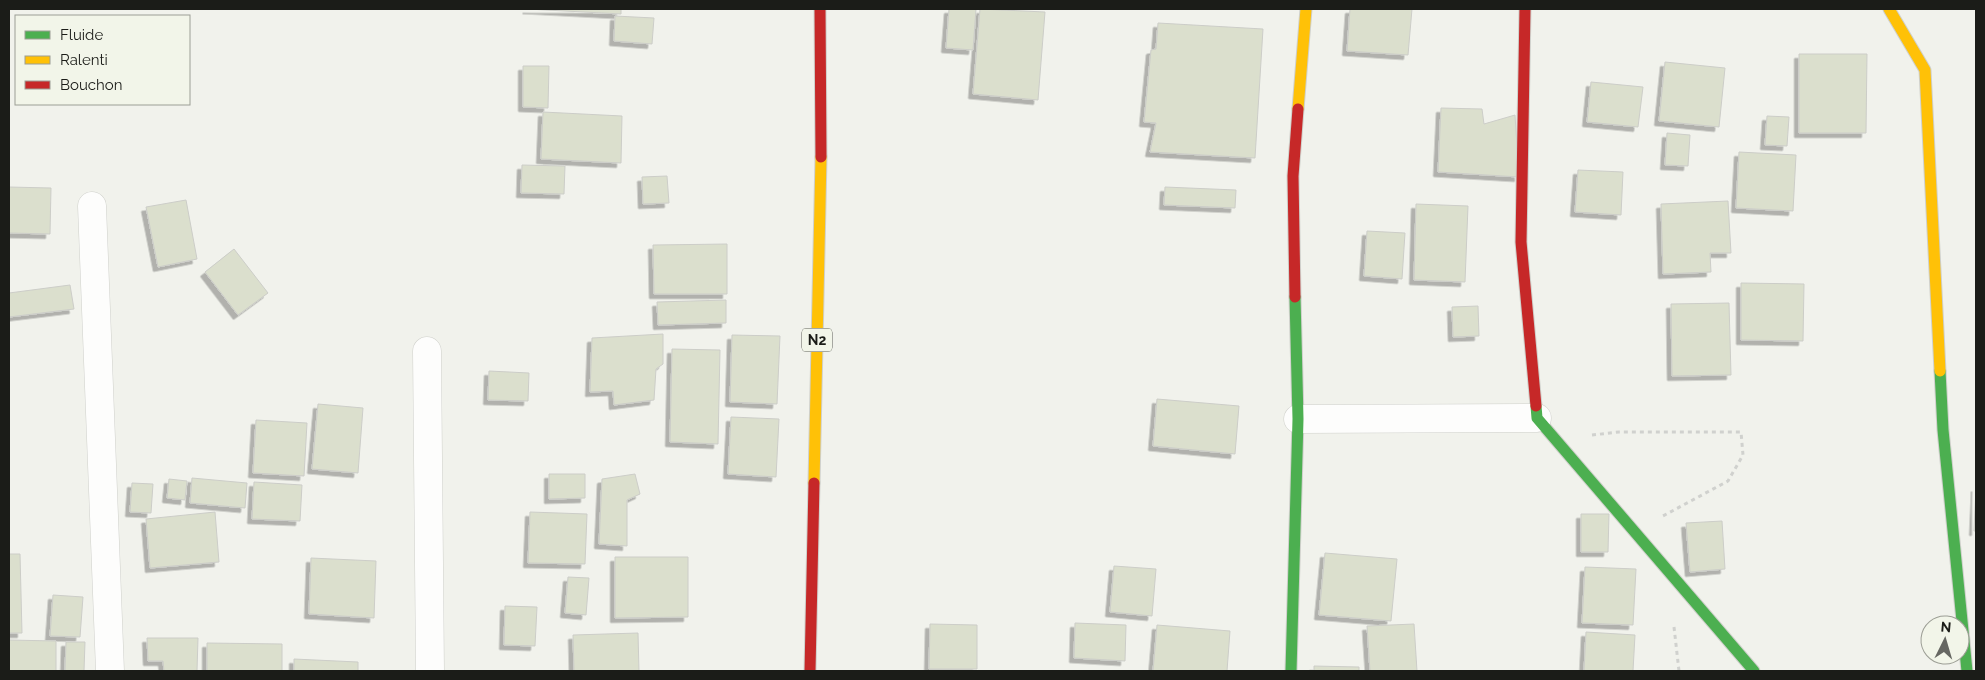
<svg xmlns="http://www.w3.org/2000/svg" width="1985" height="680" font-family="Raleway,sans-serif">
	<defs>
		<filter id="shadow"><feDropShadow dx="-4.5" dy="4.5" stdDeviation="0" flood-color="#0004"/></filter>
	</defs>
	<rect width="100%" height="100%" fill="#f1f2ec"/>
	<g fill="#dbdfcd" stroke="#cccdc8" filter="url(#shadow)">
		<polygon points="527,9 621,9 621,14"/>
		<polygon points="949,9 976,9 973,50 946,48"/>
		<polygon points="980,9 1045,12 1038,100 973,94"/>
		<polygon points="1350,9 1412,9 1408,55 1347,51"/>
		<polygon points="615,16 654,18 652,44 614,41"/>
		<polygon points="1158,23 1263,29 1255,158 1150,152 1156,123 1144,122 1151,50 1156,49"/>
		<polygon points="1799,54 1867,54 1866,133 1799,133"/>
		<polygon points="1665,62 1725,68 1719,127 1659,121"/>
		<polygon points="523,66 549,66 548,108 523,107"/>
		<polygon points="1591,82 1643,87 1638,127 1587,122"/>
		<polygon points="1441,108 1482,109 1484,124 1515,115 1519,177 1438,172"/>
		<polygon points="543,112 622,116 621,163 541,159"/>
		<polygon points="1767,116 1789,117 1787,146 1765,145"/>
		<polygon points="1667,133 1690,135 1688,166 1665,165"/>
		<polygon points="1739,152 1796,155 1793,211 1736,208"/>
		<polygon points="522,165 565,166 564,194 521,193"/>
		<polygon points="1578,170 1623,172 1621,215 1575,212"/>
		<polygon points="667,176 669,203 643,204 642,177"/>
		<polygon points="9,187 51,188 50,234 9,233"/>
		<polygon points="1165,187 1236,190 1235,208 1164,205"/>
		<polygon points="186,200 197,259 158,267 146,207"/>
		<polygon points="1728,201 1731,253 1710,253 1711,272 1663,274 1661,204"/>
		<polygon points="1416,204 1468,206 1465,282 1414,280"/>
		<polygon points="1367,231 1405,233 1402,279 1364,276"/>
		<polygon points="727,244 727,294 654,294 653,245"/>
		<polygon points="234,249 268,293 238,315 205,272"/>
		<polygon points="1741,283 1804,284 1803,341 1741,340"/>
		<polygon points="70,285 74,309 9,317 9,293"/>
		<polygon points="726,300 726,323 658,325 657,302"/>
		<polygon points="1729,303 1731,375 1672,376 1671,304"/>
		<polygon points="1478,306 1479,336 1453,337 1452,307"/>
		<polygon points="663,334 663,364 656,369 654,400 614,405 613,391 590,392 592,338"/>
		<polygon points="732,335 780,336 777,404 730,402"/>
		<polygon points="672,349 720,350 718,444 670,442"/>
		<polygon points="489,371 529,373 528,401 488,400"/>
		<polygon points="1157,399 1239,406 1235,454 1153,446"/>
		<polygon points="318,404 363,408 358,473 312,469"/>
		<polygon points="731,417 779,419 776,477 728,474"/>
		<polygon points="256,420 307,423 304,476 253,473"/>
		<polygon points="549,474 585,474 585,498 549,499"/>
		<polygon points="635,474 640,494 627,500 627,546 599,544 602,479"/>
		<polygon points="192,478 247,483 245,508 190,503"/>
		<polygon points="169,479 187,481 185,500 167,498"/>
		<polygon points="254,482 302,485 300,521 252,519"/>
		<polygon points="132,483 153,484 151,513 130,512"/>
		<polygon points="1976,487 1976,531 1974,531"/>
		<polygon points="215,512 219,562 150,568 146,519"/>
		<polygon points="530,512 587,514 585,564 528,563"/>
		<polygon points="1581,514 1609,514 1608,552 1581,552"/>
		<polygon points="1722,521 1725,569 1690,572 1686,523"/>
		<polygon points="1325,553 1397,559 1391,621 1319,615"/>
		<polygon points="9,554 20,554 22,633 9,633"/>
		<polygon points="615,557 688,557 688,617 615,618"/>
		<polygon points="311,558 376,561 374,618 309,614"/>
		<polygon points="1114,566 1156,569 1152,616 1110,612"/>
		<polygon points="1585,567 1636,569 1633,625 1582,623"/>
		<polygon points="568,577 589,578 586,615 565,613"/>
		<polygon points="53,595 83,597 80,637 50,636"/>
		<polygon points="505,606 537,607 535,646 504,645"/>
		<polygon points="1075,623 1126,625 1125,661 1074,658"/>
		<polygon points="930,624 977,625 977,669 929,669"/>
		<polygon points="1414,624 1417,671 1370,671 1367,626"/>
		<polygon points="1157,625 1230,631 1227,671 1153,671"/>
		<polygon points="1586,632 1635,635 1633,671 1584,671"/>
		<polygon points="638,633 639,671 574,671 573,635"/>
		<polygon points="147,638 198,638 197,671 164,671 163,661 148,661"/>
		<polygon points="9,640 56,641 56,671 9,671"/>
		<polygon points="66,642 85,642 84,671 65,671"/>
		<polygon points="207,643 282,644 282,671 207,671"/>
		<polygon points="294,659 358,662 358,671 294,671"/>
		<polygon points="1314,666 1359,667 1359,671 1314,671"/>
	</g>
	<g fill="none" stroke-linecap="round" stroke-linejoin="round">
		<g stroke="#cfd0cb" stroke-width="29">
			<g id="street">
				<polyline points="92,206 110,671"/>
				<polyline points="427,351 430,671"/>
				<polyline points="1298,419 1537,418"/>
			</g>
		</g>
		<g stroke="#cfd0cb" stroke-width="13">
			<g id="fast">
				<polyline points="1940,371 1943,430 1967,671"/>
				<polyline points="1536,406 1537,418 1754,671"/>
				<polyline points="1291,671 1298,419 1295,297"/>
			</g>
		</g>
		<g stroke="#cfd0cb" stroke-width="13">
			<g id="slow">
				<polyline points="1889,9 1925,70 1940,371"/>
				<polyline points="1298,109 1306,9"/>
				<polyline points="814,483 821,157"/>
			</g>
		</g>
		<g stroke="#cfd0cb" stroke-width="13">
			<g id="jam">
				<polyline points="820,9 821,157"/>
				<polyline points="1525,9 1521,242 1536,406"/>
				<polyline points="1295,297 1293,176 1298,109"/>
				<polyline points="810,671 814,483"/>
			</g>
		</g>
		<g stroke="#d0d1ce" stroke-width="3" stroke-dasharray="4 4" stroke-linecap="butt">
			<polyline points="1592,435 1619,432 1741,432 1743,455 1728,481 1661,517"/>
			<polyline points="1674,627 1679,671"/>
		</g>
		<use href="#street" stroke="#fdfdfc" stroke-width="28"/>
		<use href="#fast" stroke="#4caf50" stroke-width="11"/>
		<use href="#slow" stroke="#ffc107" stroke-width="11"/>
		<use href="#jam" stroke="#c62828" stroke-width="11"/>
	</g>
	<g text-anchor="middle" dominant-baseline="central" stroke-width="4" stroke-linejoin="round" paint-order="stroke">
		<rect fill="#f2f5e9" stroke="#5c5d57" stroke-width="1" x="802" y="328.5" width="30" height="23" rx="4"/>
		<g font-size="14" font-weight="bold" fill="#1b1c18">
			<text x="817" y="340">N2</text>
		</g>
	</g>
	<rect width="1985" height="680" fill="none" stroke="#1b1c18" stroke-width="20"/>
	<rect x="15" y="15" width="175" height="90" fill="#f2f5e9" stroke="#9c9e95"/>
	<rect x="25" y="31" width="25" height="8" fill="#4caf50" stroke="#9c9e95"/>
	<text x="60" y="40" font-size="15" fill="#1b1c18">Fluide</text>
	<rect x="25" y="56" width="25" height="8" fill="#ffc107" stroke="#9c9e95"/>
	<text x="60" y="65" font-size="15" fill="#1b1c18">Ralenti</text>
	<rect x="25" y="81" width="25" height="8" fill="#c62828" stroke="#9c9e95"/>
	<text x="60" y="90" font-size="15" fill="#1b1c18">Bouchon</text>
	<g transform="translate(1945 640) rotate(5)"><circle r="24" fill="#f2f5e9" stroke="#9c9e95"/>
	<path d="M0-4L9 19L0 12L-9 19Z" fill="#666762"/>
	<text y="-8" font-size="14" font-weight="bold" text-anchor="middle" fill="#1b1c18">N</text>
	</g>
</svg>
